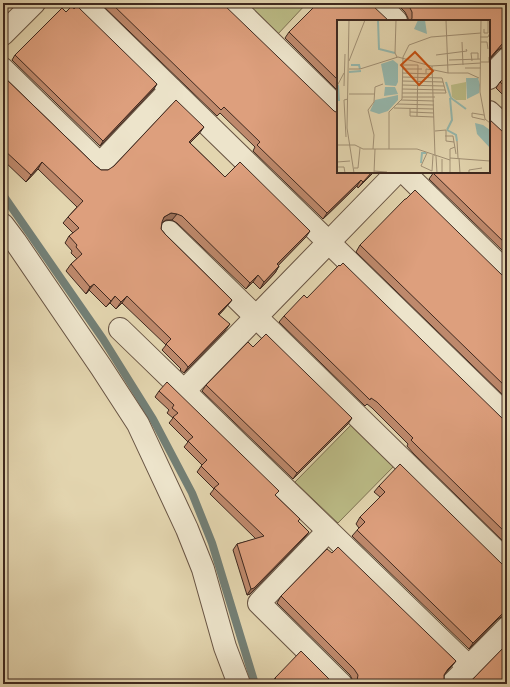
<svg xmlns="http://www.w3.org/2000/svg" width="510" height="687" font-family="'Gentium Book Plus',serif">
	<rect width="100%" height="100%" fill="#e3d5af"/>
	<filter id="stains"><feTurbulence type="fractalNoise" baseFrequency=".005" numOctaves="4"/><feColorMatrix values="0 0 0 0 .2 0 0 0 0 .09 0 0 0 0 .02 0 0 0 .5 -.17"/></filter>
	<radialGradient id="worn" r=".72"><stop offset=".6" stop-color="#630" stop-opacity="0"/><stop offset="1" stop-color="#630" stop-opacity=".3"/></radialGradient>
	<g fill="#bbbb86" stroke="#7d7252">
		<polygon points="245,3 307,3 277,35"/>
		<polygon points="352,424 395,465 338,523 295,482"/>
	</g>
	<g fill="none" stroke-linecap="round" stroke-linejoin="round">
		<polyline stroke="#737f75" stroke-width="8" points="3,195 103,339 153,419 192,493 212,543 255,684"/>
		<g stroke="#685443" stroke-width="24">
			<g id="minor">
				<polyline points="83,3 507,416"/>
				<polyline points="231,3 338,108"/>
				<polyline points="378,3 396,21"/>
				<polyline points="3,34 34,3"/>
				<polyline points="3,69 100,164 171,89"/>
				<polyline points="489,78 507,59"/>
				<polyline points="489,112 507,129"/>
				<polyline points="404,172 507,273"/>
				<polyline points="3,225 15,241 101,367 138,424 187,529 203,569 225,647 239,684"/>
				<polyline points="169,232 507,562"/>
				<polyline points="120,329 469,667"/>
				<polyline points="184,391 397,172"/>
				<polyline points="328,531 259,603 341,684"/>
				<polyline points="452,684 507,628"/>
			</g>
		</g>
		<use href="#minor" stroke="#ede4cb" stroke-width="22"/>
	</g>
	<g fill="#be896c" stroke="#3f291f">
		<polygon points="100,3 222,3 338,172 374,172 358,188 357,186 323,219 253,151 255,147 220,113 217,116"/>
		<polygon points="396,3 507,3 507,47 503,47 498,50 489,60 489,21 408,21 408,18 405,12"/>
		<polygon points="66,12 154,89 100,146 12,60 15,55"/>
		<polygon points="338,21 338,91 285,38 289,32"/>
		<polygon points="507,75 507,99 496,88 500,82"/>
		<polygon points="3,76 96,166 101,170 108,170 199,134 190,143 225,177 306,237 278,265 279,266 275,273 260,289 253,282 246,289 177,223 172,220 166,220 162,223 161,229 165,234 232,300 227,306 219,315 225,331 184,373 180,370 181,369 162,350 166,345 122,303 116,309 110,303 106,307 89,290 86,294 66,271 71,264 77,259 71,253 72,251 65,243 69,236 73,233 63,223 68,217 77,207 38,169 26,182 3,160"/>
		<polygon points="507,100 507,112 502,107"/>
		<polygon points="503,132 507,134 507,255 429,179 434,172"/>
		<polygon points="360,245 503,276 507,278 507,399 356,252"/>
		<polygon points="307,298 507,421 507,545 413,453 407,446 408,444 372,408 367,404 365,406 279,322 284,316"/>
		<polygon points="253,347 348,424 293,479 202,391 206,385"/>
		<polygon points="159,391 276,496 298,522 309,532 305,537 250,594 247,595 233,550 237,544 256,539 210,494 214,489 197,472 202,465 184,447 188,442 169,423 173,418 167,413 169,410 155,397"/>
		<polygon points="379,486 503,565 503,616 498,619 469,649 352,536 359,528 356,524 360,517 380,497 374,492"/>
		<polygon points="332,553 456,661 444,675 444,681 446,684 353,684 353,681 350,675 277,603 281,596"/>
		<polygon points="275,678 334,684 270,684"/>
	</g>
	<g fill="#9b6f58" stroke="#3f291f">
		<polygon points="507,41 507,47 503,47 498,50 489,60 489,59 502,44"/>
		<polygon points="157,84 154,89 100,146 103,141"/>
		<polygon points="204,127 199,134 185,148 189,142"/>
		<polygon points="42,162 38,169 26,182 31,175"/>
		<polygon points="372,172 374,172 358,188 363,182"/>
		<polygon points="361,180 357,186 323,219 327,213"/>
		<polygon points="171,213 177,214 172,220 166,220 160,224 164,217"/>
		<polygon points="310,231 306,237 273,271 277,264"/>
		<polygon points="279,266 275,273 260,289 264,282"/>
		<polygon points="258,275 253,282 246,289 250,283"/>
		<polygon points="94,284 89,290 86,294 90,287"/>
		<polygon points="115,296 110,303 106,307 111,301"/>
		<polygon points="127,296 122,303 116,309 121,302"/>
		<polygon points="232,300 227,306 214,320 218,314"/>
		<polygon points="230,324 225,331 184,373 188,367"/>
		<polygon points="352,418 348,424 293,479 297,473"/>
		<polygon points="309,532 305,537 250,594 247,595 251,589"/>
		<polygon points="507,610 507,616 503,616 498,619 469,649 473,643 503,613"/>
		<polygon points="456,661 451,667 443,675 448,669"/>
	</g>
	<g fill="#dd9f7d" stroke="#3f291f">
		<polygon points="111,3 222,3 334,111 338,113 338,172 372,172 363,182 361,180 327,213 257,145 260,142 224,107 221,110"/>
		<polygon points="318,3 372,3 373,6 389,21 338,21 338,80 289,32"/>
		<polygon points="406,3 507,3 507,41 502,44 489,59 489,21 411,21 412,18 412,12 409,6"/>
		<polygon points="72,6 74,9 77,6 157,84 103,141 15,55 62,8 66,12"/>
		<polygon points="507,75 507,89 500,82"/>
		<polygon points="3,76 96,166 101,170 108,170 114,166 176,100 204,127 189,142 225,177 240,162 310,231 277,264 279,266 264,282 258,275 250,283 182,216 177,214 171,213 164,217 162,222 161,229 165,234 232,300 218,314 230,324 188,367 185,363 166,344 171,339 127,296 121,302 115,296 111,301 94,284 90,287 71,264 82,254 76,247 77,245 69,236 79,228 68,217 83,201 42,162 31,175 3,149 3,144 8,139 3,134"/>
		<polygon points="489,119 503,132 507,134 507,245 433,173 434,172 489,172"/>
		<polygon points="415,190 503,276 507,278 507,388 360,245 405,199 406,199"/>
		<polygon points="343,263 503,419 507,421 507,534 417,446 411,440 413,438 377,402 371,398 370,400 284,316 304,295 307,298 339,265 340,266"/>
		<polygon points="266,334 352,418 297,473 206,385 248,342 253,347"/>
		<polygon points="167,382 279,491 275,495 300,519 298,521 309,532 254,588 251,589 237,544 264,536 214,488 219,484 201,466 207,460 188,441 193,437 173,417 178,413 172,408 174,405 159,391"/>
		<polygon points="400,464 503,565 507,567 507,610 503,613 473,643 357,530 365,522 360,517 385,492 379,486"/>
		<polygon points="338,547 456,661 448,669 444,675 444,681 446,684 356,684 357,681 358,675 354,669 281,596 327,549 332,553"/>
		<polygon points="507,644 507,684 468,684"/>
		<polygon points="301,651 334,684 281,684 275,678"/>
	</g>
	<g transform="translate(337 20)">
		<rect width="153" height="153" fill="#e3d5af"/>
		<path d="M129 62V80H119L115 77 114 65Z" fill="#bbbb86"/>
		<path d="M81 0H88L90 14 77 9ZM56 40 61 44V62L59 66 48 65 44 44ZM129 58H141L143 65 142 73 130 79ZM48 67H58L61 74 47 76ZM61 75V80L51 91 42 94 33 91 38 80ZM138 103 146 105 153 110V128L140 114Z" fill="#95b8ae"/>
		<path fill="none" stroke="#95b8ae" stroke-width="2" d="M41 0 42 29 58 33M14 45H22L23 49M12 52 24 51M109 62 114 78 129 89M1 65 2 81M110 110 115 100 113 78M110 110 119 115 120 121M84 143 85 133H89"/>
		<path fill="none" stroke="#a19075" stroke-width="1" d="M12 0 10 108 17 153M59 0 58 33 60 37M109 0 111 53M144 0 143 72 148 99 153 103M147 9V13H151V0M143 17H151L153 13M125 22 126 45M144 22H150L151 29M99 35 130 31 129 29M112 40 144 39M12 41 28 0M135 41 134 33H141V39M144 42H152V37M66 45H81M95 46 98 136M128 48H144M12 49H23L61 37 94 46 144 43M65 49H85M65 53 95 54M89 53V49L97 50 111 53H131L142 58M65 61 106 62M65 65 107 66M0 66 7 53M7 66 8 34M65 69 108 70M65 73H109L105 58 65 57M12 74H38M65 77H98M64 80 97 81M60 84 97 85M57 88 97 89M73 88V96L97 97M73 92 97 93M147 95 135 93V97L148 100M80 96 81 45M98 111 109 110V121L117 122M108 116H116L119 134M9 117 7 80 11 79M120 121 121 138M0 125H18L26 129H80L113 140M36 129 37 115 31 90 37 82 38 67 46 64M52 129V92L65 79 66 37 72 25 94 17 144 13M90 133 84 146 95 151 96 135M99 136 100 153M113 138V129L118 127M122 138 123 153M105 139V153M0 142 13 141M0 147H7L8 153M17 148H21L23 128M37 151 50 152M37 153 38 129M113 153V138L153 141M132 153V150L145 148"/>
		<path fill="#c64f10" fill-opacity="0.15" stroke="#c64f10" stroke-width="2" d="M78 32 96 51 82 65 64 45Z"/>
		<rect width="153" height="153" fill="none" stroke="#3f291f" stroke-width="2"/>
	</g>
	<rect width="510" height="687" fill="none" stroke="#e3d5af" stroke-width="16"/>
	<rect x="4" y="4" width="502" height="679" fill="none" stroke="#3f291f" stroke-width="2"/>
	<rect x="8" y="8" width="494" height="671" fill="none" stroke="#3f291f"/>
	<rect width="100%" height="100%" filter="url(#stains)"/>
	<rect width="100%" height="100%" fill="url(#worn)"/>
</svg>
